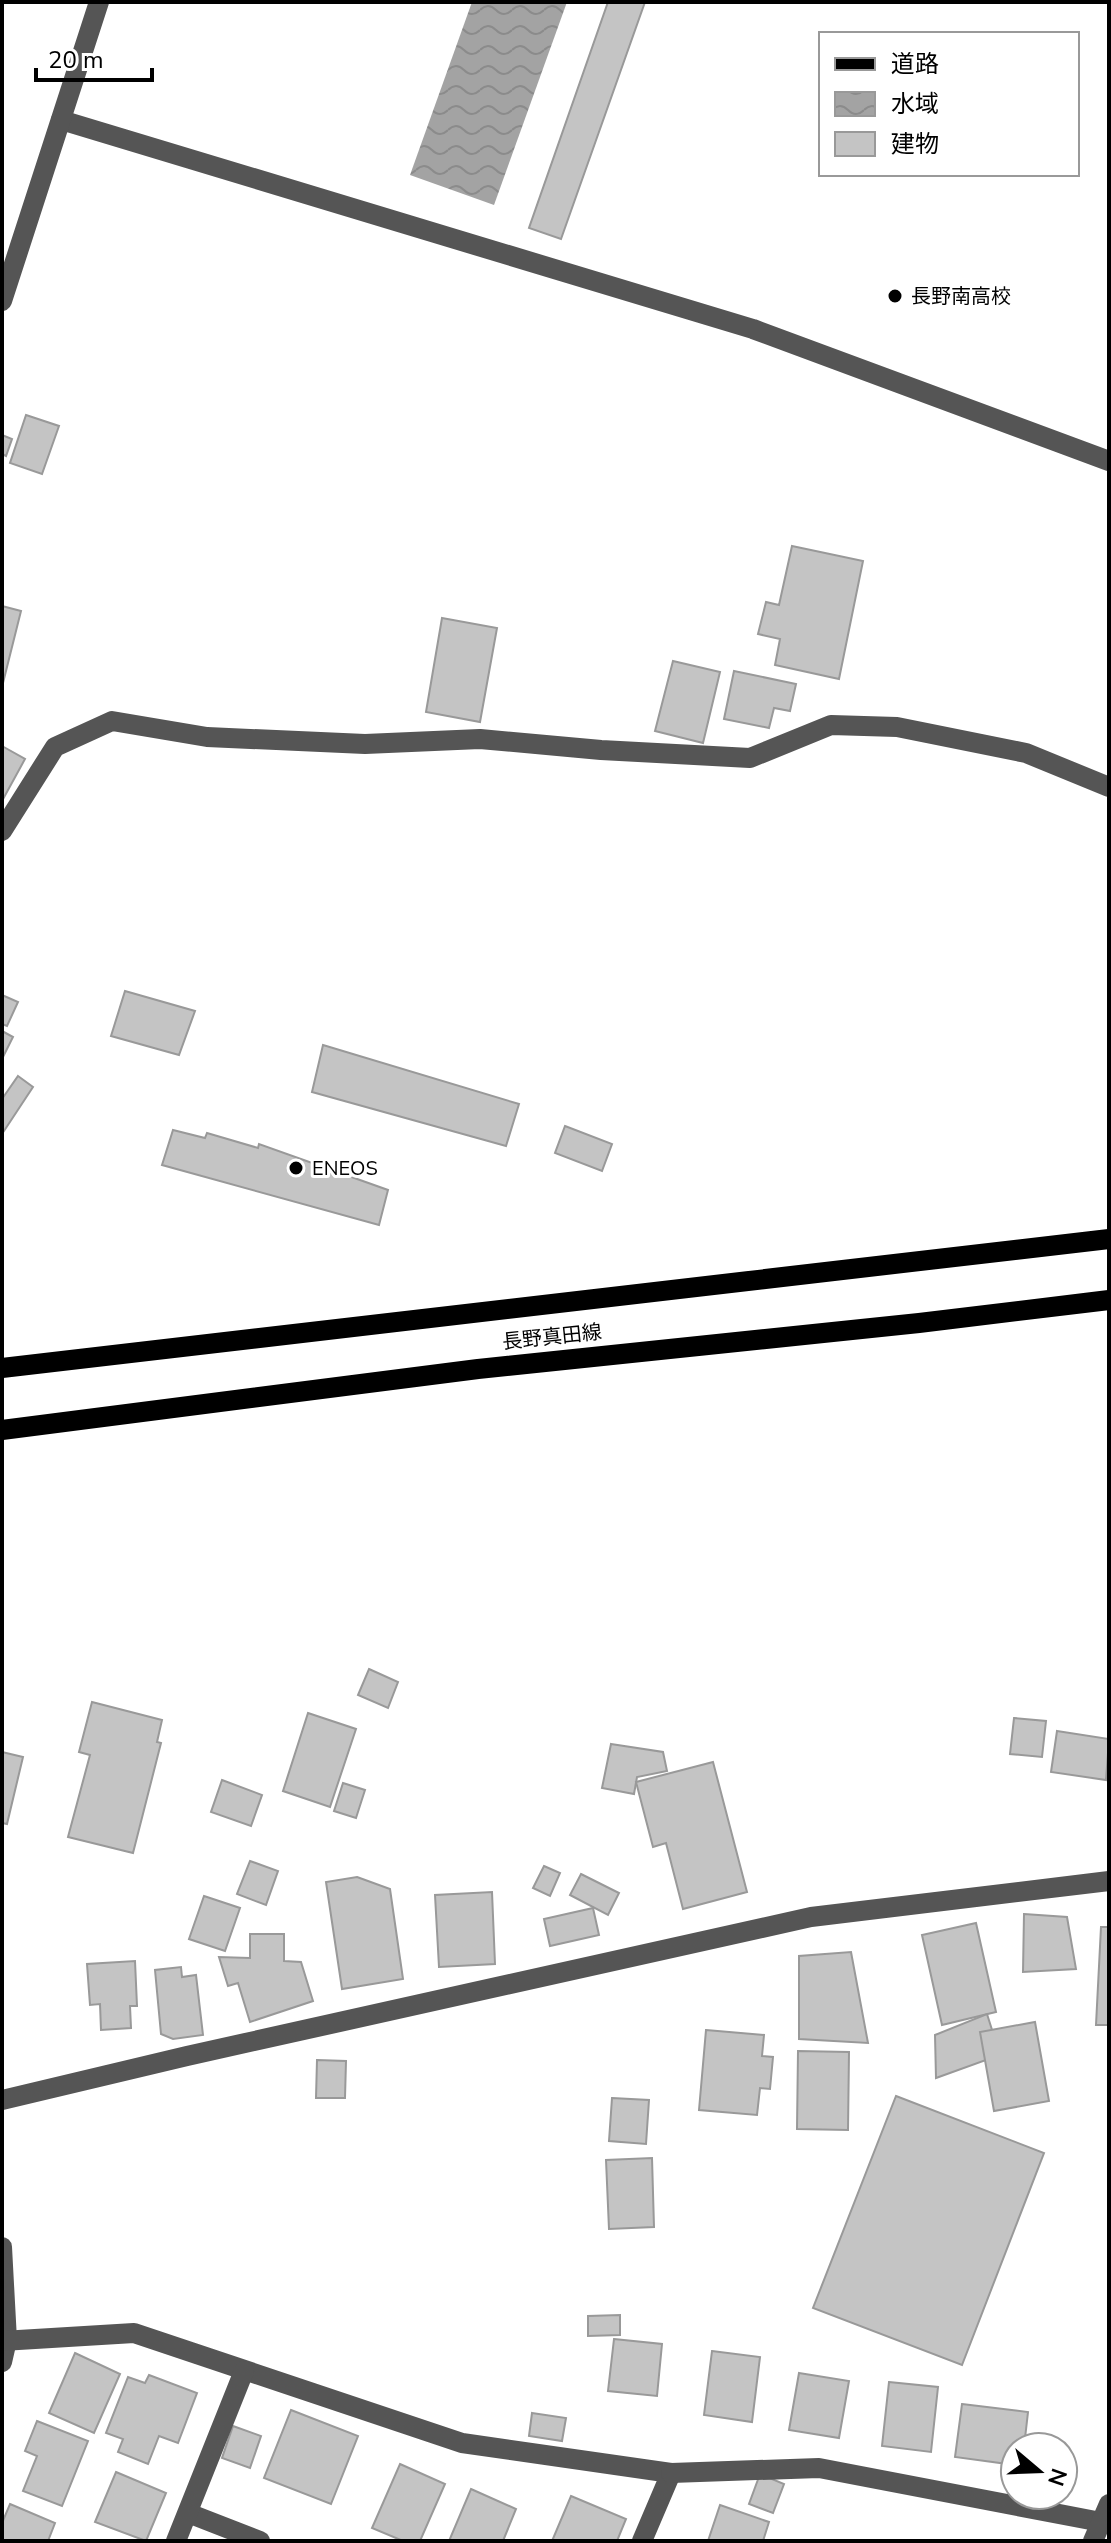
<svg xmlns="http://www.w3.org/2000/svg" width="1111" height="2543" font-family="'Nunito Sans','Noto Sans JP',sans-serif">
	<defs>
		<pattern id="water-waves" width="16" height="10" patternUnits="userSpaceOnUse" patternTransform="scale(2)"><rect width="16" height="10" fill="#a3a3a3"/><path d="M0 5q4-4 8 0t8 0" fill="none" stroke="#8b8b8b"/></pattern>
	</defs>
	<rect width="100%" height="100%" fill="#fff"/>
	<polygon fill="url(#water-waves)" points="472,2 567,2 494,205 410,175"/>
	<g fill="#c4c4c4" stroke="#999" stroke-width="2">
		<polygon points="608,2 645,2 561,239 529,228"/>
		<polygon points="26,415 59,426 42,474 10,463"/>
		<polygon points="2,435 12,439 6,456 2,454"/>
		<polygon points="792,546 863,561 839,679 775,665 780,639 758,634 766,602 779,605"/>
		<polygon points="2,606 21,611 2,687"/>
		<polygon points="442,618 497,628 480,722 426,712"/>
		<polygon points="673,661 720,672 703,743 655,731"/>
		<polygon points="734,671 796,684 790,711 774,708 769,728 724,719"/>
		<polygon points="2,746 25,759 2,801"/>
		<polygon points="125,991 195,1011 179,1055 111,1036"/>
		<polygon points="2,995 18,1002 7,1026 2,1024"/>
		<polygon points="2,1031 13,1037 2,1059"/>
		<polygon points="323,1045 519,1104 506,1146 312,1092"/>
		<polygon points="18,1076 33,1087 2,1134 2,1099"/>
		<polygon points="565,1126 612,1144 602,1171 555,1153"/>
		<polygon points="173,1130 205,1138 207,1133 258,1148 259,1144 388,1190 379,1225 162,1165"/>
		<polygon points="369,1669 398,1682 388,1708 358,1695"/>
		<polygon points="92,1702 162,1720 157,1742 161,1743 133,1853 68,1837 90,1755 79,1752"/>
		<polygon points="308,1713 356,1729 330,1807 283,1791"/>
		<polygon points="1014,1718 1046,1721 1042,1757 1010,1754"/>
		<polygon points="1057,1731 1109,1739 1106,1780 1051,1772"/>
		<polygon points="611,1744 663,1752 667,1771 637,1777 634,1794 602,1788"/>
		<polygon points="2,1752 23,1757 7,1824 2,1823"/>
		<polygon points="713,1762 747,1892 683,1909 666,1843 653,1847 636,1782"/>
		<polygon points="222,1780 262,1795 251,1826 211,1812"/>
		<polygon points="343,1783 365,1790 356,1818 334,1811"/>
		<polygon points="250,1861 278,1871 266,1905 237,1894"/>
		<polygon points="544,1866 560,1873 550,1896 533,1888"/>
		<polygon points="581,1874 619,1893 608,1915 570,1895"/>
		<polygon points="357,1877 390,1889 403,1979 342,1989 326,1882"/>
		<polygon points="492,1892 495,1964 439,1967 435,1895"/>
		<polygon points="204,1896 240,1908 225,1951 189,1939"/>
		<polygon points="593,1908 599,1935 550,1946 544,1919"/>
		<polygon points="1024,1914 1067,1917 1076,1969 1023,1972"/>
		<polygon points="976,1923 996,2012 942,2025 922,1935"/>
		<polygon points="1101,1927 1109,1927 1109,2025 1096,2025"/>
		<polygon points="250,1934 284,1934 284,1961 301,1962 313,2001 250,2022 238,1983 228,1986 219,1957 250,1958"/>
		<polygon points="851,1952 868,2043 799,2039 799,1956"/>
		<polygon points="135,1961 137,2006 130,2006 131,2028 101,2030 100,2004 90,2005 87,1964"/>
		<polygon points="181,1967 182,1977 196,1975 203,2035 173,2039 161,2034 155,1970"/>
		<polygon points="987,2014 1000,2055 936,2078 935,2035"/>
		<polygon points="1035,2022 1049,2101 994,2111 980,2032"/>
		<polygon points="706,2030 764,2035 762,2056 773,2057 770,2089 760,2088 757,2115 699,2110"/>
		<polygon points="798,2051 849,2052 848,2130 797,2129"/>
		<polygon points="317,2060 346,2061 345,2098 316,2098"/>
		<polygon points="896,2096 1044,2153 962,2365 813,2308"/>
		<polygon points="612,2098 649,2100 646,2144 609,2141"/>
		<polygon points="652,2158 654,2227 609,2229 606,2160"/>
		<polygon points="620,2315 620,2335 588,2336 588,2316"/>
		<polygon points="614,2339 662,2344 657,2396 608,2391"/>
		<polygon points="712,2351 760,2357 752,2422 704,2415"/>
		<polygon points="75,2353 120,2374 94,2433 49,2413"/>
		<polygon points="799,2373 849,2381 839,2438 789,2430"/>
		<polygon points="149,2375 197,2393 178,2443 159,2436 148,2464 118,2452 123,2439 106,2433 128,2377 145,2383"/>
		<polygon points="889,2382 938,2387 931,2452 882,2446"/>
		<polygon points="962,2404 1028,2412 1024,2447 1015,2447 1015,2465 955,2457"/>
		<polygon points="291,2410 358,2436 331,2504 264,2478"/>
		<polygon points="532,2413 566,2418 562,2441 529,2436"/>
		<polygon points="37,2421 88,2441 62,2506 23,2491 37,2456 25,2451"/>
		<polygon points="233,2426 261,2436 250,2468 222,2458"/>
		<polygon points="400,2464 445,2484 420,2541 403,2541 372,2528"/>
		<polygon points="116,2472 166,2493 146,2541 95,2522"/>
		<polygon points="760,2474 784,2484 773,2513 749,2504"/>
		<polygon points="471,2489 516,2509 503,2541 449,2541"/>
		<polygon points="571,2496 626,2519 617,2541 552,2541"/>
		<polygon points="10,2504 55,2523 48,2541 2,2541 2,2523"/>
		<polygon points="720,2505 769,2522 763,2541 708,2541"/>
	</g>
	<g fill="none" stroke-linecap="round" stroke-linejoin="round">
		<g stroke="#555" stroke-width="20">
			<polyline points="61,120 753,329 1109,461"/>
			<polyline points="2,301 99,2"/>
			<polyline points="2,831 55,747 112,721 207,737 365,744 480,739 601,750 750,758 831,725 897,727 1026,753 1109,787"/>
			<polyline points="2,2100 187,2056 811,1917 1109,1881"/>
			<polyline points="2,2247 7,2340 2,2362"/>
			<polyline points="2,2341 134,2333 462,2443 671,2473 642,2541"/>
			<polyline points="671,2473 819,2468 1101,2522"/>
			<polyline points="188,2513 260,2541"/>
			<polyline points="176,2541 244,2371"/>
			<polyline points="1093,2541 1109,2504"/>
		</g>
		<g stroke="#000" stroke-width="20">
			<polyline points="2,1368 1109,1239"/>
			<polyline points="2,1430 478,1369 919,1323 1109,1300"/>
		</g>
	</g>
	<g fill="#000" stroke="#fff" stroke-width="3">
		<circle cx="895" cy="296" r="8"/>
		<circle cx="296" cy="1168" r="8"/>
	</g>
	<g text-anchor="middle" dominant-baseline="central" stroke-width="6" stroke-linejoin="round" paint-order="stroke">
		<g font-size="20" fill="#000" stroke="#fff" text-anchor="start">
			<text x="911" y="296">長野南高校</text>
			<text x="312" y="1168">ENEOS</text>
		</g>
		<g font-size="20" fill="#000" stroke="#fff">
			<text transform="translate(552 1337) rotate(-6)">長野真田線</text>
		</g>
	</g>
	<rect width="1111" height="2543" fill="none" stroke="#000000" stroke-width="8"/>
	<rect x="819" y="32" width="260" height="144" fill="#ffffff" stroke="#999999" stroke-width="2"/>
	<rect x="835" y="58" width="40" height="12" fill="#000000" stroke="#999999" stroke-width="2"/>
	<text x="891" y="72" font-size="24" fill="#000000">道路</text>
	<rect x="835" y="92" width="40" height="24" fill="url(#water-waves)" stroke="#999999" stroke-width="2"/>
	<text x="891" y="112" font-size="24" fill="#000000">水域</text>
	<rect x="835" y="132" width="40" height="24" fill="#c4c4c4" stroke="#999999" stroke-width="2"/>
	<text x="891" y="152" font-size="24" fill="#000000">建物</text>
	<g transform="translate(1039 2471) rotate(109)"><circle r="38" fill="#ffffff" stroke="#999999" stroke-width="2"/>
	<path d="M0-6L14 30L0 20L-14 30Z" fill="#000000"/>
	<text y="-12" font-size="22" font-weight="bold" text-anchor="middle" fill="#000000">N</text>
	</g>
	<path d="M36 68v12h116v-12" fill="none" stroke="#000000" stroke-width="4"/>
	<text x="48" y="68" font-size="24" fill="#000000" stroke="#ffffff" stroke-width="6" paint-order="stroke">20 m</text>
</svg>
